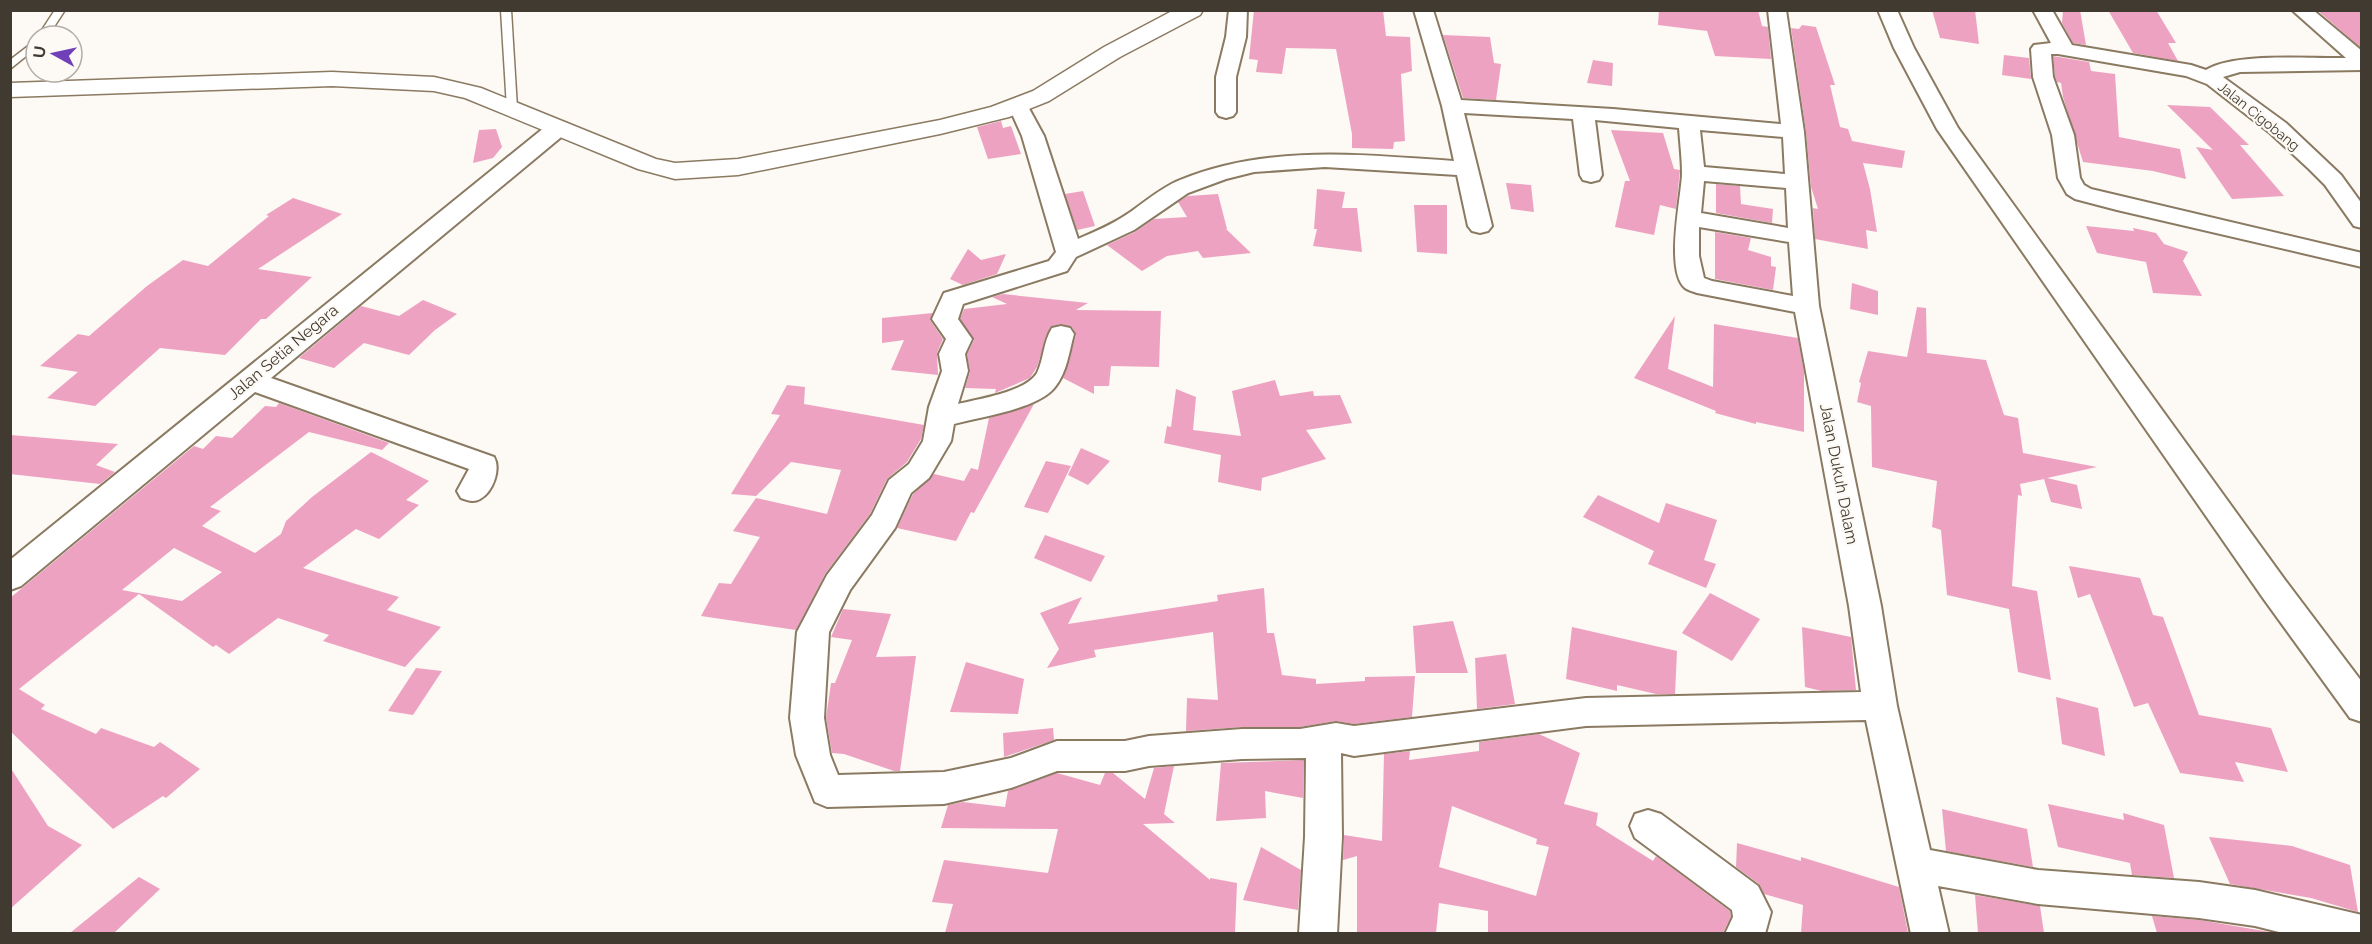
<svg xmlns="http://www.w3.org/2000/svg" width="2372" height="944" font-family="Raleway,sans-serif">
	<rect width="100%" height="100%" fill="#fdf9f4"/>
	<g fill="#eea2c2" fill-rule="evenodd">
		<polygon points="1254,10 1383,10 1386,36 1410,37 1412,71 1401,74 1405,141 1394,142 1393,149 1352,148 1352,134 1336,49 1286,48 1282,74 1256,72 1258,60 1249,59"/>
		<polygon points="1659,10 1758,10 1762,26 1768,27 1771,59 1715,56 1707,31 1658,25"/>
		<polygon points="1932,10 1975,10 1979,44 1940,38"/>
		<polygon points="2063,10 2080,10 2086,45 2073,43 2062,23"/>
		<polygon points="2108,10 2156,10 2176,43 2168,43 2178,61 2133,53"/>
		<polygon points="2317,10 2361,10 2361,48"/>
		<polygon points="1802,25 1816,27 1835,85 1830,85 1840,127 1848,129 1852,141 1905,151 1902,168 1863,163 1870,189 1877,232 1866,230 1868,249 1815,239 1813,208 1818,209 1811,187 1806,132 1791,28 1799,29"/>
		<polygon points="1443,35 1490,37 1494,63 1501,64 1496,100 1463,98"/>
		<polygon points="2004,55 2029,58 2031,79 2002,75"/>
		<polygon points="2053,56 2089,62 2091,71 2115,74 2119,137 2180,149 2186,179 2153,171 2083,162 2063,97 2061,83 2057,82 2055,77"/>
		<polygon points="1593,60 1613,63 1612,86 1587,83"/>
		<polygon points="2167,105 2210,107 2249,145 2240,145 2284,196 2232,199 2196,147 2213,150"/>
		<polygon points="1001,121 1003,128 1011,126 1021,154 988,159 977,127"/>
		<polygon points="496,129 502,147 493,158 473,163 479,130"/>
		<polygon points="1611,130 1663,133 1674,169 1680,170 1676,209 1660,205 1654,235 1615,227 1625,181 1630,181"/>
		<polygon points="1506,183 1531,185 1534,212 1511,209"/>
		<polygon points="1716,184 1740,186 1741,204 1773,209 1772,223 1716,213"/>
		<polygon points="1317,189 1345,192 1342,208 1357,208 1362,252 1313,246 1317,229 1314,229"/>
		<polygon points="1083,191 1095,226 1077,230 1065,194"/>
		<polygon points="1218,194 1227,229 1226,229 1251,253 1203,258 1198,251 1167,256 1142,271 1107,245 1135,232 1154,219 1187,217 1178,202 1188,196"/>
		<polygon points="293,198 342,214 258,269 312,277 266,319 261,319 225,355 160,348 95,406 47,398 78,372 40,366 78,334 89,336 147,286 183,260 208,266 269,216 266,215"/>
		<polygon points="1414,205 1447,205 1447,254 1417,252"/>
		<polygon points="2086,226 2134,231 2133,228 2156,233 2164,244 2188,252 2183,261 2202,296 2153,293 2146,262 2097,253"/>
		<polygon points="1715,232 1751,238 1748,250 1771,257 1771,266 1776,267 1773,290 1715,279"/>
		<polygon points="968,249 981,260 1006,254 997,274 963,285 950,279"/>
		<polygon points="1852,283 1878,291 1878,315 1850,309"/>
		<polygon points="1003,294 1088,303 1076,310 1161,311 1159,367 1111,366 1109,386 1094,386 1094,394 1063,378 1076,335 1072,327 1061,324 1050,327 1037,367 1030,378 995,393 996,389 965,388 970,372 967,354 974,340 960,319 964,309 1007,304 992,297"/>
		<polygon points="423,300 457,314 435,330 409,355 364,343 334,368 299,358 361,306 399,316"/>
		<polygon points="1917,307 1926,308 1927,353 1986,360 2004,415 2018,418 2023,453 2097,467 2047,478 2077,485 2082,509 2051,502 2044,479 2020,484 2022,496 2018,495 2012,586 2037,591 2051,680 2018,672 2009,609 1947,595 1941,530 1932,527 1937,481 1872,467 1871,406 1857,402 1861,383 1859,382 1868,351 1907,357"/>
		<polygon points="933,313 930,320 943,339 937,353 938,375 891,370 904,340 882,343 882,318"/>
		<polygon points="1675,316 1668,369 1713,387 1714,324 1798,338 1804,372 1804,432 1756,422 1756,424 1715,413 1716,411 1634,378"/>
		<polygon points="1275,380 1280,396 1313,391 1314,396 1340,395 1352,423 1306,430 1326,459 1262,478 1261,491 1218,482 1221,455 1164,443 1167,426 1171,427 1176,389 1196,397 1193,430 1241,436 1232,391"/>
		<polygon points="787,385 805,387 804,404 924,425 921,439 907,462 887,479 870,514 825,574 796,630 701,616 719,583 731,584 760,537 733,531 756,498 827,514 841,470 791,462 756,496 731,494 780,415 771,414"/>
		<path d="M279 403 389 443 382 450 309 432 210 507 221 511 202 526 255 553 281 534 286 521 312 497 371 452 429 481 406 500 419 505 379 539 356 529 303 568 399 597 387 610 441 627 405 667 323 641 329 635 278 618 229 654 216 645 213 647 139 594 19 689 45 705 41 709 96 734 101 728 154 747 160 742 200 769 166 798 163 796 113 829 10 731V598L194 446 203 449 216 436 232 438 265 406 276 407ZM174 548 222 572 182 601 122 590Z"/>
		<polygon points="1034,404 974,513 971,512 956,541 897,528 913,494 934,474 964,481 971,468 978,470 989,418"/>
		<polygon points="10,435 118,444 96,465 115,472 100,484 10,474"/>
		<polygon points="1081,448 1110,461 1088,485 1068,475"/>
		<polygon points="1046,461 1071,466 1048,513 1024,507"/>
		<polygon points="1598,495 1659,523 1666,503 1717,520 1704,560 1716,564 1706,588 1648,564 1654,551 1583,517"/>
		<polygon points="1045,535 1105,556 1091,582 1034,558"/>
		<polygon points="2069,566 2140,578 2153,615 2163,617 2199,715 2271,728 2288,772 2235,762 2244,782 2180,773 2148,703 2134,707 2090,594 2078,598"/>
		<polygon points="1264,588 1267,633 1274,633 1282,675 1316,679 1316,684 1365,681 1365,677 1415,676 1412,717 1354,724 1336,721 1300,727 1242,727 1186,731 1187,698 1218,700 1213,632 1094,650 1096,657 1047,668 1059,649 1040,613 1082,597 1068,624 1218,601 1217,595"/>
		<polygon points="1710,593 1760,619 1732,661 1682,633"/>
		<polygon points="843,609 891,614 876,657 916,656 900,771 894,771 844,754 832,753 826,718 831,683 835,683 852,640 831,637"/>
		<polygon points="1453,621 1468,673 1416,673 1413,626"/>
		<polygon points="1572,627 1677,651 1675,694 1656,694 1617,685 1617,691 1566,679"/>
		<polygon points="1802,627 1851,637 1856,690 1822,691 1805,687"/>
		<polygon points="1506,654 1515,704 1477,709 1475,658"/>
		<polygon points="966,662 1024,679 1018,714 950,712"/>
		<polygon points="416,668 442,671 413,715 388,711"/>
		<polygon points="2056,697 2098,708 2105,756 2062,744"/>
		<polygon points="1053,728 1054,740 1004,757 1003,733"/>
		<path d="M1539 734 1580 753 1564 804 1598 813 1596 825 1653 861 1656 856 1730 911 1731 917 1723 933H1488V911L1439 903 1436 933H1357V856L1343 860 1344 835 1382 841 1384 754 1410 751 1409 760 1479 751V742ZM1452 806 1537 839 1536 844 1549 847 1536 896 1439 867Z"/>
		<polygon points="1304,760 1303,798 1265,791 1266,818 1216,821 1221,763"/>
		<polygon points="1174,766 1164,814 1175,823 1143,824 1210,880 1210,878 1237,883 1235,933 945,933 953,904 932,902 944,860 1048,873 1058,829 941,828 948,805 963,802 1005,807 1008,791 1057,773 1100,785 1105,773 1113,773 1145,799 1154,768"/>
		<polygon points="10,767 48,826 82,845 10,909"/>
		<polygon points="2048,804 2124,820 2123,813 2164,825 2174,878 2132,875 2130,863 2058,847"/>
		<polygon points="1942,809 2027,829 2033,867 1946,851"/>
		<polygon points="2209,837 2292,846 2350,865 2358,912 2311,898 2230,884"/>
		<polygon points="1737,843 1801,861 1801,857 1899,887 1908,933 1801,933 1803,905 1764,894 1759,884 1736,867"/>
		<polygon points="1261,847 1301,870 1298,910 1243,900"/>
		<polygon points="139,877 160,889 114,933 70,933"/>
		<polygon points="1975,895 2040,906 2044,933 1978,933"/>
		<polygon points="2152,916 2199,920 2276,933 2157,933"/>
	</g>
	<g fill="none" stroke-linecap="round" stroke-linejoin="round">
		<g stroke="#8b7a62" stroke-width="3">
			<g id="service">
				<polygon points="55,10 65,10 48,36 38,36"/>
				<polygon points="501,10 511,10 517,108 512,111 507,108"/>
				<polygon points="36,40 36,48 10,69 10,60"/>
			</g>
		</g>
		<g stroke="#8b7a62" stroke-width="4">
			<g id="minor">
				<polygon points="1229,10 1247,10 1246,37 1236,77 1236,112 1233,116 1226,118 1219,116 1216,112 1216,77 1226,37"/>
				<path d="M1414 10H1433L1461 100 1613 109 1781 124 1768 10H1786L1804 132 1819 306 1881 606 1897 706 1930 850 2038 870 2199 882 2255 890 2362 915V934H2287L2255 926 2199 918 2038 904 1938 886 1949 934H1911L1866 720 1586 726 1354 756 1341 753 1342 837 1337 934H1299L1305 837 1306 758 1242 759 1149 766 1125 771H1057L1011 788 944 804 827 807 815 802 796 755 790 718 797 632 827 575 872 515 889 480 909 464 923 441 929 407 942 371 939 354 946 339 932 319 944 293 1049 261 1056 252 1022 136 1009 107 1012 103 1019 101 1026 103 1044 136 1078 239C1094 232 1111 225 1126 215 1144 203 1160 188 1180 180 1267 144 1362 155 1454 161L1442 106ZM1464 113 1573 119 1580 175 1583 180 1591 182 1599 180 1602 175 1595 120 1679 128C1680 143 1682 158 1682 174 1681 198 1665 271 1685 288 1688 290 1694 292 1697 293L1795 312 1849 606 1861 692 1586 698 1354 726 1336 723 1300 729H1242L1149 736 1125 741H1057L1011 758 944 772 838 775 830 755 824 718 829 632 850 590 895 528 911 493 929 478 951 441 954 424C980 417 1038 409 1055 387 1067 372 1069 352 1074 334L1070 328 1061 326 1052 328C1043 342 1044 359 1037 373 1026 392 978 399 958 404L968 371 965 354 972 339 958 319 963 304 1067 271 1076 257 1134 230 1188 193 1226 179 1254 172 1325 167 1457 175 1468 226 1472 231 1480 233 1488 231 1492 226ZM1700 130 1783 137 1785 174 1704 167ZM1704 181 1786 188 1788 228 1701 213ZM1699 227 1789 242 1793 296 1712 281 1704 278 1699 256Z"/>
				<polygon points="1878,10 1897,10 1914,48 1958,128 2285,580 2362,682 2362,722 2350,718 2263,598 1937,129 1894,48"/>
				<path d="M2033 10H2052L2072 45 2191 65 2206 70C2235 52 2310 59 2346 58L2292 10H2313L2362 51V70L2240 72 2223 77 2286 123 2341 175 2362 204V228L2354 226 2325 185 2309 169 2270 133 2207 84 2186 76 2058 54H2051L2053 77 2074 135 2080 178 2084 185 2091 189 2362 253V267L2117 210 2075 199 2067 194 2058 178 2052 135 2033 77 2031 49 2034 45 2051 43Z"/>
				<path d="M558 122 566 123 569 128 566 133 271 378 494 457C501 469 493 492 480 499 473 503 467 500 461 498L457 491 469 469 255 392 21 586 10 590V560L550 123Z"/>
				<polygon points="1648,810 1661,814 1758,886 1771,912 1765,934 1725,934 1733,917 1732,910 1635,838 1630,826 1635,814"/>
			</g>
		</g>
		<g stroke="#8b7a62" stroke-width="3">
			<polygon id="tertiary" points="1174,10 1203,10 1200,15 1120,57 1049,101 1009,117 940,134 738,175 675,179 638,169 465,98 434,91 332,86 10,97 10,83 332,72 434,77 481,88 656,159 675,163 738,159 940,120 991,107 1033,91 1104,47"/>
		</g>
		<use href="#service" fill="#fff" fill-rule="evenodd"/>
		<use href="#minor" fill="#fff" fill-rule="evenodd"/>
		<use href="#tertiary" fill="#fff" fill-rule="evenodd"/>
	</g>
	<g text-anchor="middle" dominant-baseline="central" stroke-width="4.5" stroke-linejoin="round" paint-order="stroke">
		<g font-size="14" fill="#413a30" stroke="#fdf9f4">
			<text transform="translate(2259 116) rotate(39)">Jalan Cigobang</text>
		</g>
		<g font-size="16" fill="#413a30" stroke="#fdf9f4">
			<text transform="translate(283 352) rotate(-40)">Jalan Setia Negara</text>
			<text transform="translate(1839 474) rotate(79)">Jalan Dukuh Dalam</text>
		</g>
	</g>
	<rect width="2372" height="944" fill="none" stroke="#413a30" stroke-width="24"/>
	<g transform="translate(54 54) rotate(278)"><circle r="28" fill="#fdf9f4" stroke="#b2ada6" stroke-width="1.5"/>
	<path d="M0-4.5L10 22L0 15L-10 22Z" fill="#6f40b8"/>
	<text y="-9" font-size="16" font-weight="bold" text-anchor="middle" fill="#413a30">U</text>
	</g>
</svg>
